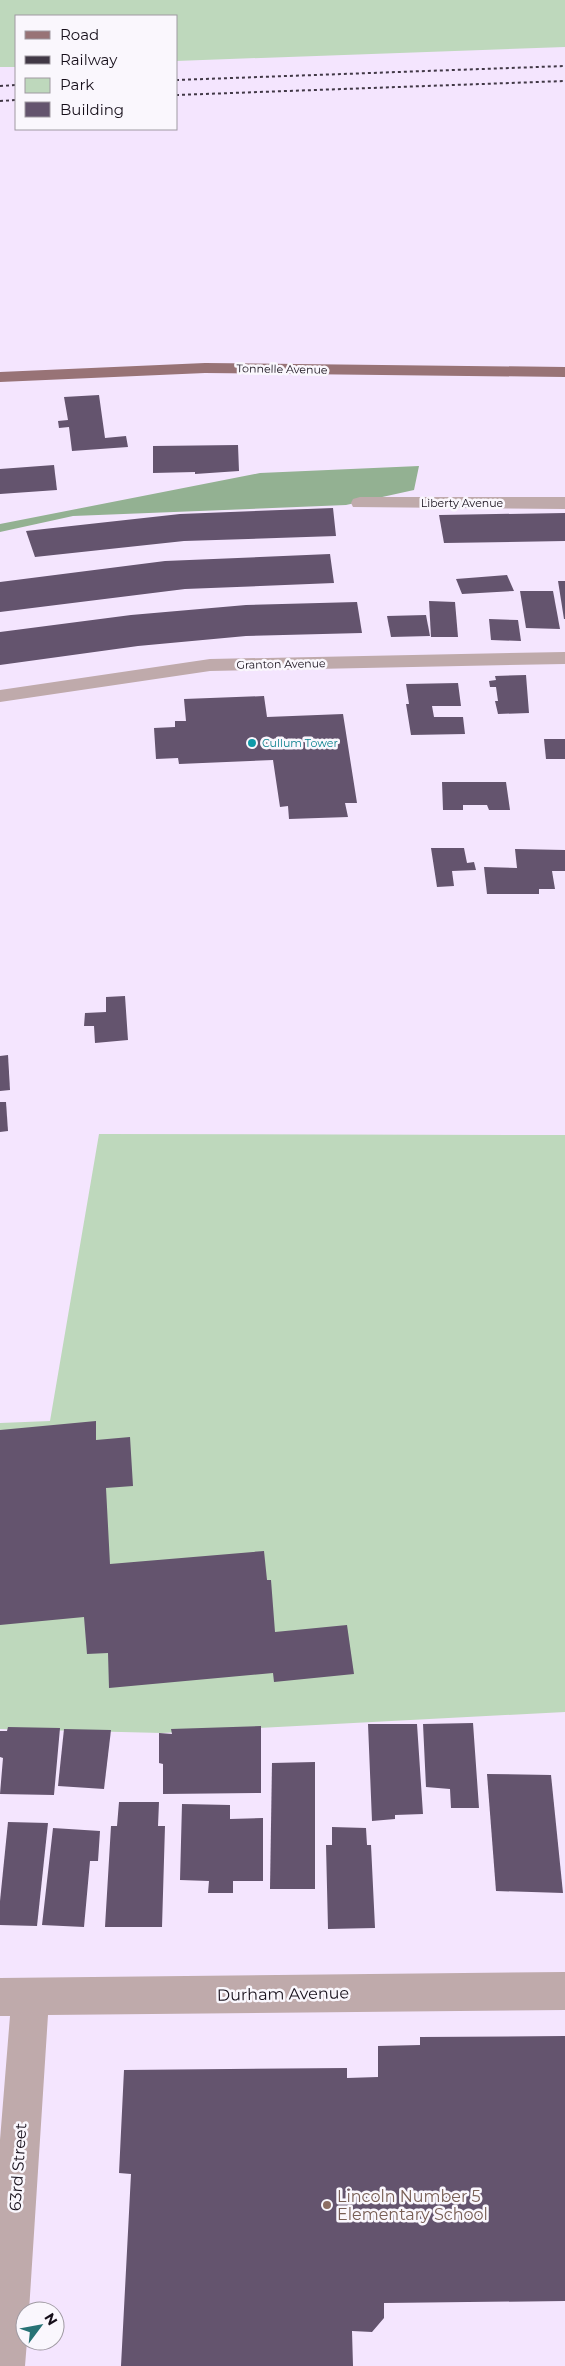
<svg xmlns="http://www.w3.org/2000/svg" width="565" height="2366" font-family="Montserrat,sans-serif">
	<rect width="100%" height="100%" fill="#f4e5fe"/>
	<g fill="#bed8bc">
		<polygon points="0,0 565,0 565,47 176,61 176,16 16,16 16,67 0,67"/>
		<polygon points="99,1134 565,1135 565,1712 162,1733 0,1729 0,1423 50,1421"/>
	</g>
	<polygon fill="#93b192" points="419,466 414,490 346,505 73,516 0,532 0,524 260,473"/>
	<g fill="#64546e">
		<polygon points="99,395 105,438 126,436 128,447 72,451 69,427 59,428 58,421 68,420 64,397"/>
		<polygon points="238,445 239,471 195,474 195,472 153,473 153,446"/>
		<polygon points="54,465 57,490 0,494 0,469"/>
		<polygon points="333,508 336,536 184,541 35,557 26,531 180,514"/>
		<polygon points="565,513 565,541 444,543 439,515"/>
		<polygon points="330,554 334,583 185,589 0,612 0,582 165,561"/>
		<polygon points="507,575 514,591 462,594 456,579"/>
		<polygon points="558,581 565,581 565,619 564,619"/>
		<polygon points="520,591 553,591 560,629 526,628"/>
		<polygon points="429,601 455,602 458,637 431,637"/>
		<polygon points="357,602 362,633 246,636 138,646 0,665 0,632 131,615 246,605"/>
		<polygon points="426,615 430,636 391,637 387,616"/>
		<polygon points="489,619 518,620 521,641 491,640"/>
		<polygon points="526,675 529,713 498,714 495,701 498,701 496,687 490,687 489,681 496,680 495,676"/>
		<polygon points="458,683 461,706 432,706 434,717 463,717 465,734 411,735 406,704 409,704 406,684"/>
		<polygon points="264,696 267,717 343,714 357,803 345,803 348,817 289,819 288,806 280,807 273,760 179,764 178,758 156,759 154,728 175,727 175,721 186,721 184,699"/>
		<polygon points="544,739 565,739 565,759 546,759"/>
		<polygon points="442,782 506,782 510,810 489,810 487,805 463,805 463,810 443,810"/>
		<polygon points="431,848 464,848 467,863 474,862 476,870 452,871 454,886 437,887"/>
		<polygon points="515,849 565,850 565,871 552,871 555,889 539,889 539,894 487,894 484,867 517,868"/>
		<polygon points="125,996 128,1040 95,1043 94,1026 84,1026 85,1013 106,1012 106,997"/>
		<polygon points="8,1055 10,1090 0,1091 0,1056"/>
		<polygon points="0,1102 6,1102 8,1131 0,1132"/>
		<polygon points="96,1421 96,1440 130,1437 133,1486 106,1488 110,1564 264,1551 267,1580 271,1580 275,1632 347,1625 354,1674 274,1682 273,1673 109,1688 108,1653 87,1654 84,1617 0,1625 0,1430"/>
		<polygon points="473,1723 479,1808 451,1808 450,1789 426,1787 423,1724"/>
		<polygon points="368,1724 417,1724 423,1814 395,1815 395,1819 372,1821"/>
		<polygon points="261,1726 261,1793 163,1794 163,1764 159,1763 159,1733 172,1734 171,1729"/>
		<polygon points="8,1727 60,1728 54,1795 0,1794 3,1758 0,1757 0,1731 7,1731"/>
		<polygon points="64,1729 111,1730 104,1789 58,1786"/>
		<polygon points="315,1762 315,1889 270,1889 272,1763"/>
		<polygon points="487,1774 551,1775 563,1893 496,1891"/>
		<polygon points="119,1802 159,1802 158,1826 165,1826 162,1927 105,1927 111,1826 117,1826"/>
		<polygon points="182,1804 230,1805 230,1819 263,1818 263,1881 233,1881 233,1893 208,1893 209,1881 180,1880"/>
		<polygon points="8,1822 48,1823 37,1926 0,1925 0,1901"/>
		<polygon points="332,1827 366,1828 367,1845 371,1845 375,1928 328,1929 326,1845 332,1845"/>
		<polygon points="53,1828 100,1831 98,1861 90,1861 84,1927 42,1925"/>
		<polygon points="565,2036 565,2301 384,2303 384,2318 372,2332 352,2331 353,2366 121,2366 131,2174 119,2173 124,2070 347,2068 347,2078 378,2077 378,2046 420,2045 420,2037"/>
	</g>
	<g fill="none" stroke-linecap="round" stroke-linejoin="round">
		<g fill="#bfaaab" fill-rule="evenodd">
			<polygon points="360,497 565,497 565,509 353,507 351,503 353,499"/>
			<polygon points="565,652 565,664 210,671 0,702 0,690 210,659"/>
			<polygon points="565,1972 565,2010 48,2015 29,2311 25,2311 25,2341 27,2341 25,2366 0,2366 0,2140 10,2016 0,2016 0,1978"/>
		</g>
		<polygon fill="#987376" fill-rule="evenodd" points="205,363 565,367 565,377 205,373 0,382 0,372"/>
		<g stroke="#413846" stroke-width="2" stroke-dasharray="3 3" stroke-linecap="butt">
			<polyline points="176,80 565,66"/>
			<polyline points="0,86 16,85"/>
			<polyline points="176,95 565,81"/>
			<polyline points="0,101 16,100"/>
		</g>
	</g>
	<circle fill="#0f9aa8" stroke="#faf7fd" stroke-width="2" cx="252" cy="743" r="5"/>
	<circle fill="#8d6e63" stroke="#faf7fd" stroke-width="2" cx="327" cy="2205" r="5"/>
	<g text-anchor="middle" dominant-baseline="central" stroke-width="5" stroke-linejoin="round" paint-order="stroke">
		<g font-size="11" fill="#160f1a" stroke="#faf7fd">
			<text transform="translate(282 369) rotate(1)">Tonnelle Avenue</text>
			<text x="462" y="503">Liberty Avenue</text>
			<text transform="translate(281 664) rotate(-1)">Granton Avenue</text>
		</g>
		<g font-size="11" fill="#0d838f" stroke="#faf7fd" text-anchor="start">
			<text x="262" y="743">Cullum Tower</text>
		</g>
		<g font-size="16" fill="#160f1a" stroke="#faf7fd">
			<text transform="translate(283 1994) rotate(-1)">Durham Avenue</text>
			<text transform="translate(18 2167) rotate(-86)">63rd Street</text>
		</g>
		<g font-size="16" fill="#785e54" stroke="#faf7fd" text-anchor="start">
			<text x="337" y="2196">Lincoln Number 5<tspan x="337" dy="18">Elementary School</tspan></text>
		</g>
	</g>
	<rect x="15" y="15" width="162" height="115" fill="#faf7fd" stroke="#9f9aa2"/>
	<rect x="25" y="31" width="25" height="8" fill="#987376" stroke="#9f9aa2"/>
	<text x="60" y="40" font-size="15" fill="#160f1a">Road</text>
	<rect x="25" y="56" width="25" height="8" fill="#413846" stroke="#9f9aa2"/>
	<text x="60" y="65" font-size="15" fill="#160f1a">Railway</text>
	<rect x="25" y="78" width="25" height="15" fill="#bed8bc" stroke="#9f9aa2"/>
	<text x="60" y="90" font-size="15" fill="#160f1a">Park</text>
	<rect x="25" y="102" width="25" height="15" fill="#64546e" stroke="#9f9aa2"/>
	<text x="60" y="115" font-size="15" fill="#160f1a">Building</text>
	<g transform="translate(40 2326) rotate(58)"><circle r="24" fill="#faf7fd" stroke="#9f9aa2"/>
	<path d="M0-4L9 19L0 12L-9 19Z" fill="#277275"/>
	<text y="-8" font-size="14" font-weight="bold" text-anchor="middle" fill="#160f1a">N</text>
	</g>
</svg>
